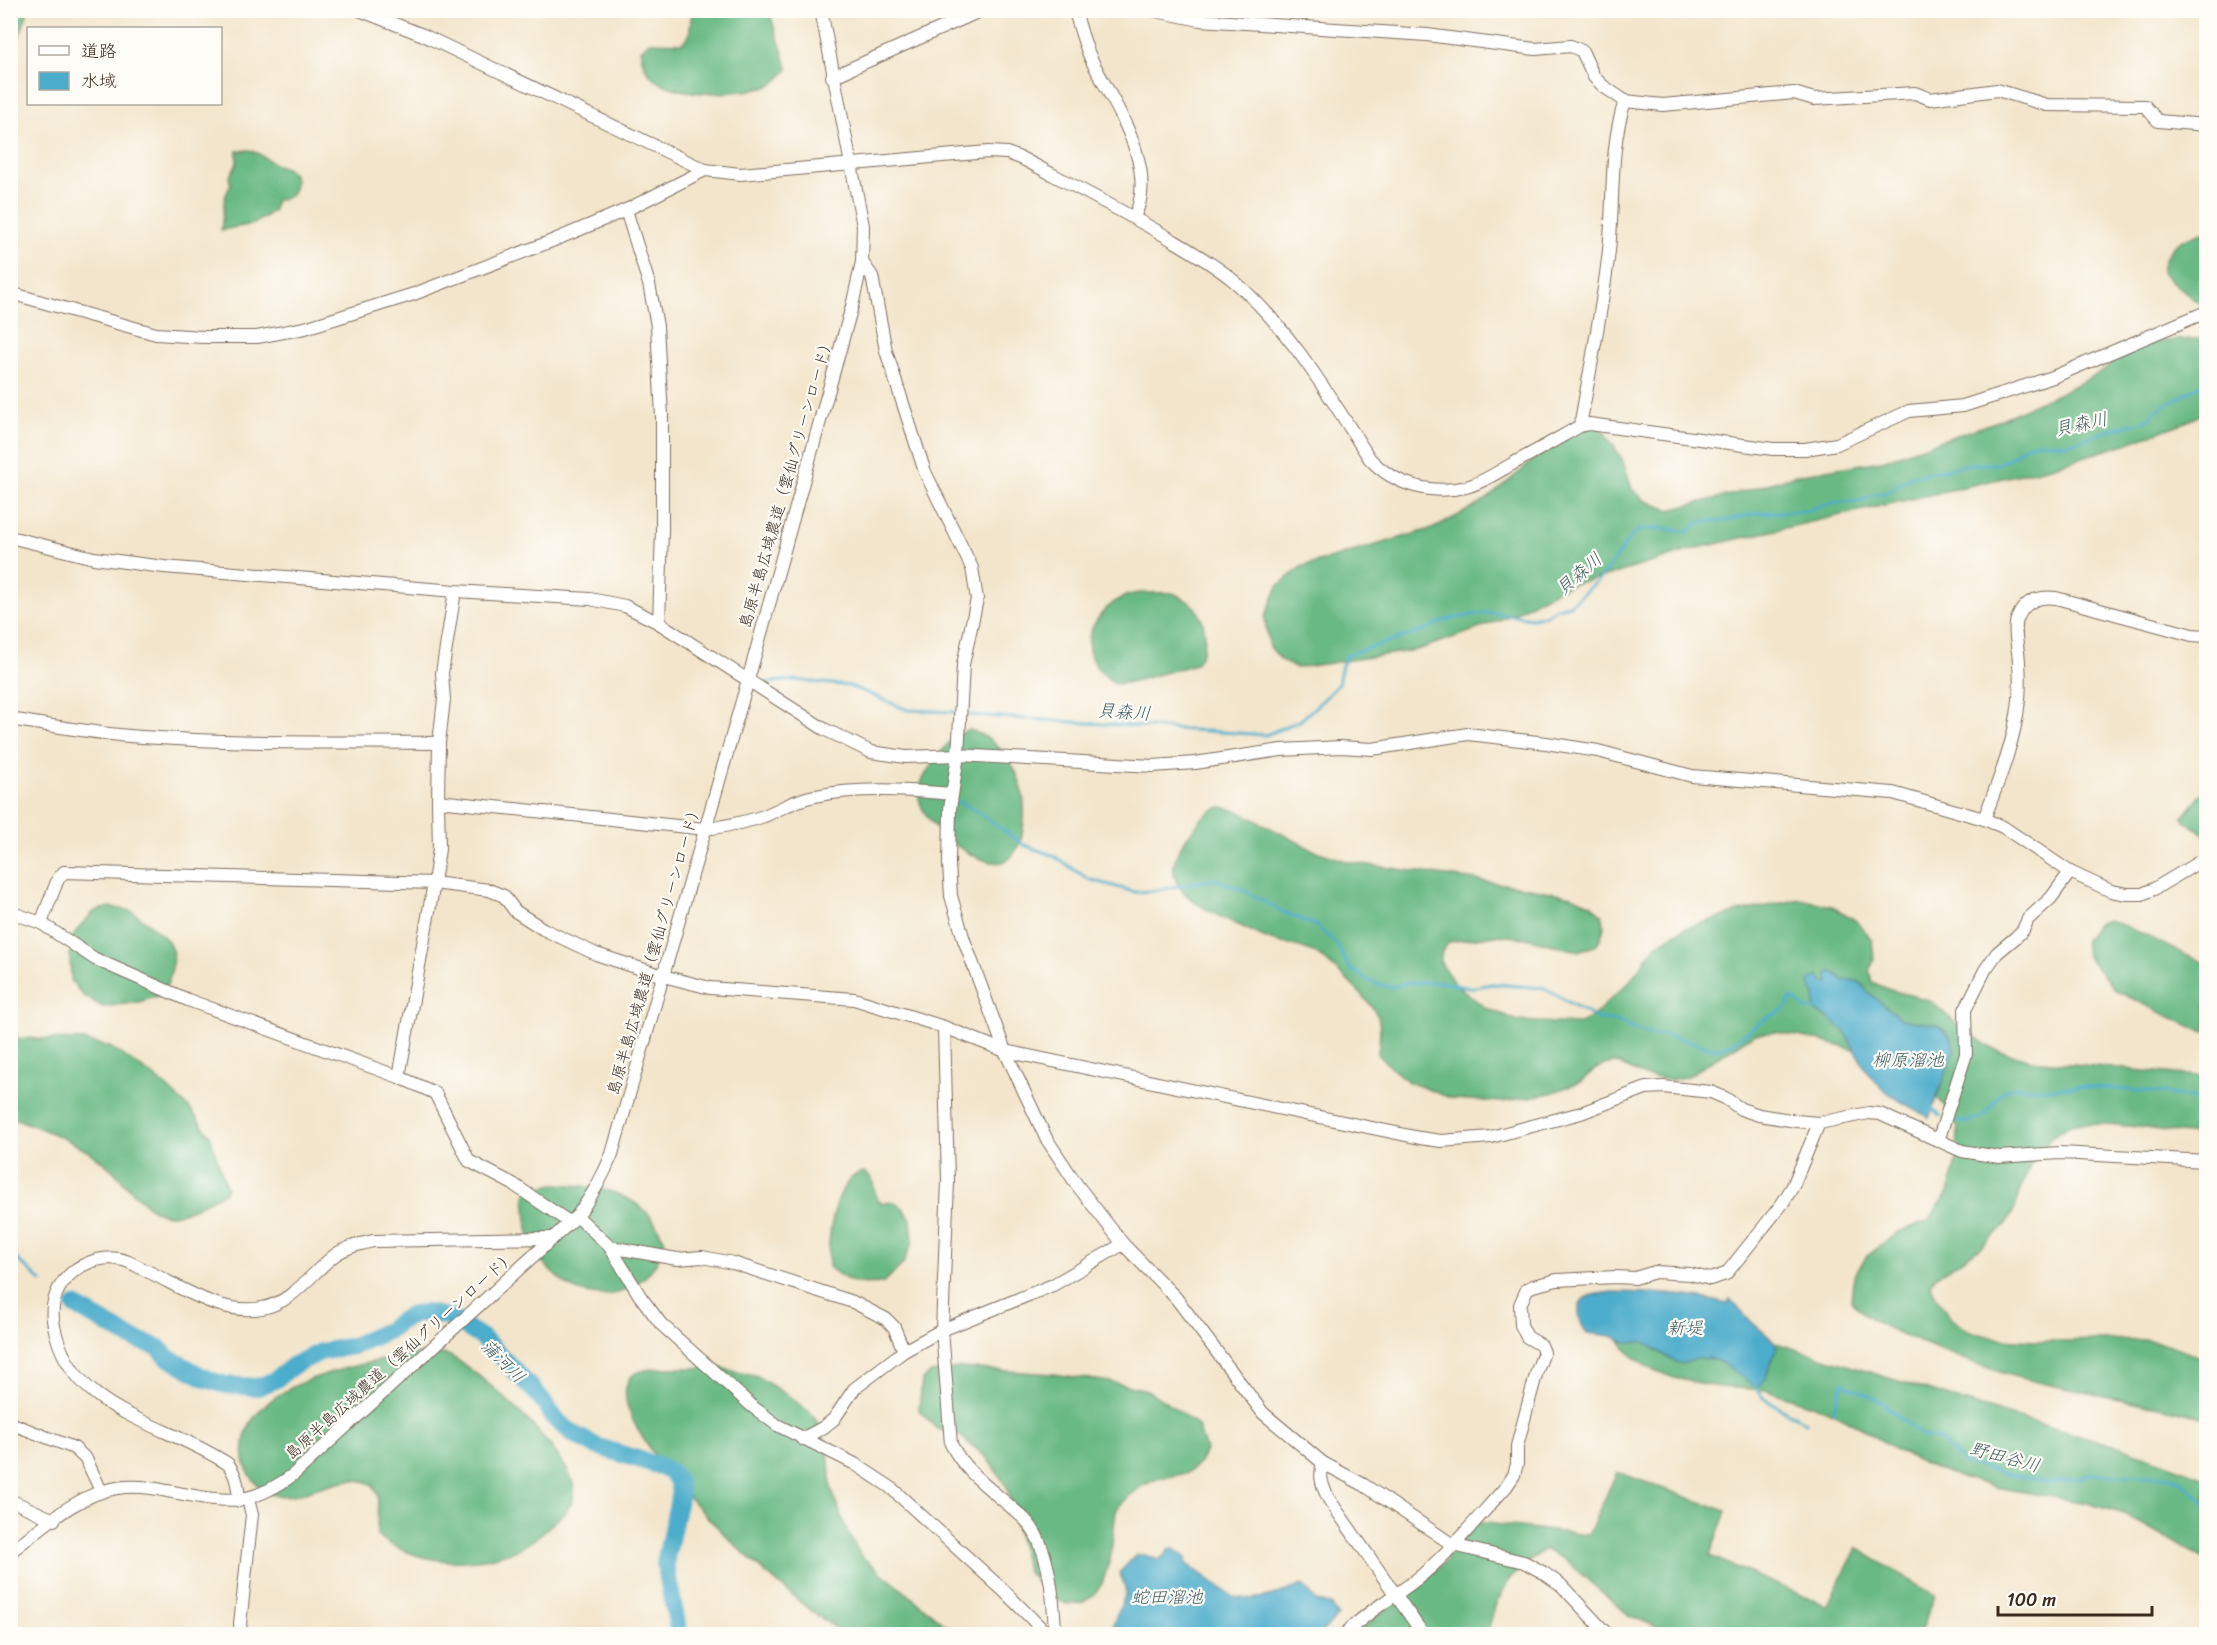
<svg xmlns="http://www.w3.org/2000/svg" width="2217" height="1645" font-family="Sriracha,'Klee One',sans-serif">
	<rect width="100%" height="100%" fill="#fdfcf7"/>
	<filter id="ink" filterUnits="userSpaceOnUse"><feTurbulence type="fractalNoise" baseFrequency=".0167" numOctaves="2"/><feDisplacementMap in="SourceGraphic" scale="12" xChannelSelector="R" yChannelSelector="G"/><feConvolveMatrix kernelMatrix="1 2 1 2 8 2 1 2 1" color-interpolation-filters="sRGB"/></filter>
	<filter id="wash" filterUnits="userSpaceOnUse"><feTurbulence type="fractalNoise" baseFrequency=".008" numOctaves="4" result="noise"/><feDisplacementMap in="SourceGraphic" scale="24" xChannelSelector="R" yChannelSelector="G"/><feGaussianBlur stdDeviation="1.35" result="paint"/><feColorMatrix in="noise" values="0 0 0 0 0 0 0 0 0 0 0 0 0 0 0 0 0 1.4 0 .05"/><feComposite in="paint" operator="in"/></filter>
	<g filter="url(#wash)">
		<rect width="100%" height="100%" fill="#f3e5cb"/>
		<g fill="#69b984" stroke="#527251" stroke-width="1.5">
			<polygon points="11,10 28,11 19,37 11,44"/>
			<path d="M692 11H769L788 69C783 74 777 82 771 85 764 89 752 90 744 91 711 95 642 98 641 50L649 42 682 43 689 36Z"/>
			<path d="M250 150C261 154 262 156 271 162 276 166 284 166 289 170 298 177 296 190 289 196 285 199 279 200 275 201L274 210 254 224 221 230 225 197 231 184 229 178 237 163V151Z"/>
			<path d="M2206 231V305L2193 299 2162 273C2164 246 2183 238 2206 231Z"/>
			<polygon points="2206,338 2206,412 2186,422 2122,445 2051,467 1698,548 1614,574 1569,585 1545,596 1515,613 1475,630 1417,650 1297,668 1282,661 1270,647 1267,633 1265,617 1278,586 1301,567 1434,528 1459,515 1487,499 1535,459 1577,418 1603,430 1622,459 1632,489 1644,500 1669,510 1746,491 1796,475 1881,461 1995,422 2062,392 2104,371 2119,354 2137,343"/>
			<path d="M1173 593C1179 596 1185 599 1190 603 1208 617 1209 647 1196 664L1131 682 1115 684C1107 678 1098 671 1093 661 1079 636 1101 608 1123 597 1137 591 1159 593 1173 593Z"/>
			<path d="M970 730C1008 743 1027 780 1024 820 1023 829 1023 839 1018 846 1014 853 1011 860 1003 862 976 868 914 820 919 791 921 779 929 768 936 759 946 746 953 734 970 730Z"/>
			<polygon points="2206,789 2206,846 2205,835 2182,818"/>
			<path d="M1222 807 1240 812 1313 850 1349 862 1524 887 1572 896 1592 905 1602 915 1604 927 1601 938 1595 946 1577 951 1526 938 1496 935 1449 942 1442 951 1440 962 1454 983 1486 1008 1519 1021 1578 1024 1592 1017 1630 981 1655 946 1683 929 1734 913 1800 899 1832 906 1857 921 1872 940 1874 960 1869 971 1872 982 1890 990 1929 1000 1959 1026 1993 1049 2031 1060 2206 1077V1136C2178 1134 2086 1116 2066 1127 2050 1136 2041 1149 2032 1163 2019 1184 2020 1211 2001 1229 1989 1242 1973 1253 1958 1263 1947 1270 1936 1273 1930 1284 1936 1296 1942 1309 1952 1319 1986 1354 2097 1336 2145 1340 2165 1342 2187 1353 2206 1359V1418C2140 1400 2072 1393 2006 1374 1977 1365 1948 1353 1920 1342 1896 1332 1867 1322 1851 1300L1853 1281 1858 1269 1867 1256 1901 1231 1928 1221 1948 1193 1957 1158 1958 1128 1951 1113 1933 1093 1874 1055 1813 1039 1776 1032 1755 1034 1688 1076 1670 1080 1645 1076 1617 1063 1607 1064 1594 1070 1580 1082 1551 1093 1503 1102 1453 1099 1409 1082 1391 1068 1378 1054C1379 1042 1382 1029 1378 1017 1373 1003 1325 957 1311 951 1298 945 1284 944 1271 940 1258 935 1246 928 1234 923 1198 906 1151 885 1186 839 1196 826 1205 810 1222 807Z"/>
			<polygon points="110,907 131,911 147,922 168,941 173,953 172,968 168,983 160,995 139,1002 103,1007 83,996 71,980 70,957 73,936 82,924 95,911"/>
			<path d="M2108 920C2143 930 2172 952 2206 963V1032H2202L2116 991 2087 956 2085 940 2097 924Z"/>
			<path d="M10 1038 82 1040 110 1047 155 1077 190 1109 210 1135 227 1189 224 1193C210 1199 184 1216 169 1215 146 1214 125 1181 109 1167 80 1142 45 1130 11 1117Z"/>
			<path d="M864 1172 872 1179 876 1197 881 1203 895 1202 902 1207 911 1219 913 1241 903 1264 883 1283C857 1285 849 1284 829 1267 826 1243 834 1176 864 1172Z"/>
			<path d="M554 1184C588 1185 626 1189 650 1216 656 1223 660 1233 665 1240 656 1277 625 1302 587 1293 583 1292 577 1291 574 1289 559 1281 543 1264 534 1250 527 1238 526 1210 525 1195L531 1189Z"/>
			<polygon points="1615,1333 1757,1337 2011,1416 2124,1448 2206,1478 2206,1560 2124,1514 2087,1503 1995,1487 1934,1469 1896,1450 1859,1426 1826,1410 1767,1390 1719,1387 1674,1378 1647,1367 1627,1351"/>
			<path d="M423 1353C431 1354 443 1353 450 1356 481 1372 579 1459 574 1495 573 1506 561 1516 553 1523 542 1533 529 1545 516 1550 470 1568 416 1565 377 1535L378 1496 373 1485C341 1467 304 1504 271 1494 258 1490 246 1472 244 1459 234 1380 368 1362 423 1353Z"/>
			<path d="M666 1368H720L758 1377 786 1394 812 1414 820 1427 828 1449 831 1488 847 1531 861 1556 957 1634C929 1634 902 1634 875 1634 867 1634 855 1637 847 1634 803 1615 589 1425 631 1377 639 1368 655 1369 666 1368Z"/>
			<polygon points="961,1368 1053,1374 1111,1382 1147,1390 1176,1409 1198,1426 1206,1450 1200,1463 1187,1473 1157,1479 1142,1486 1122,1502 1116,1511 1110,1560 1102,1584 1093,1596 1082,1603 1067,1604 1048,1596 1027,1571 1007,1487 987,1458 959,1435 937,1429 919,1410 922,1380 931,1373"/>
			<polygon points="1617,1472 1726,1511 1710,1556 1827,1606 1857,1548 1935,1596 1919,1634 1673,1634 1629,1615 1562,1558 1544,1549 1510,1578 1495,1606 1488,1631 1481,1634 1355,1634 1439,1568 1478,1522 1588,1535"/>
		</g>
		<g fill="#4caccb" stroke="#446b74" stroke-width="1.5">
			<path d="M1829 972H1833L1845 981 1851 980 1860 982 1867 991 1901 1019 1936 1025 1946 1032 1952 1039 1954 1052 1929 1118C1911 1107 1890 1097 1875 1081 1860 1066 1855 1045 1842 1029 1835 1021 1825 1016 1815 1011V996L1809 982 1818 976 1823 982 1829 983 1827 975Z"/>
			<path d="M1613 1292C1651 1293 1690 1293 1727 1304L1730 1299 1747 1318 1775 1342 1777 1348 1765 1379 1761 1385H1753L1722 1363 1709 1358 1697 1359 1682 1364 1672 1360 1644 1342 1626 1343 1612 1336 1587 1333C1579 1323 1573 1302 1589 1296 1597 1293 1606 1293 1613 1292Z"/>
			<path d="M1173 1548 1186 1558 1187 1564 1234 1597C1251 1603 1284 1593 1302 1585L1305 1587 1317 1602 1331 1604 1338 1616 1320 1634H1113C1111 1616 1128 1602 1125 1587 1124 1582 1121 1577 1119 1573L1136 1555H1145L1158 1560 1166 1554 1169 1549Z"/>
		</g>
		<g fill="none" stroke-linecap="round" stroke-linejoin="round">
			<g stroke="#4caccb" stroke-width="3">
				<polyline points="765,683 795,680 850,686 908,710 955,712"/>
				<path d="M969 715 1266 735 1301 720 1325 698 1338 684 1342 665 1347 655 1423 631 1446 620 1483 613H1496L1532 618 1545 615 1557 608 1569 605 1583 594 1605 573 1631 537 1639 530 1661 528 1688 532 1699 522 1725 521 1756 513 1806 511 1831 503 1861 501 1873 495 1886 493 1910 477 1971 464H1997L2009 459 2026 445 2041 442 2068 444 2130 424C2141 424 2149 421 2155 411L2206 382"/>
				<polyline points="956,801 975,810 1024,845 1054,856 1088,879 1135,892 1153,891 1214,879 1242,889 1281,911 1317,926 1335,942 1350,969 1373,983 1391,987 1408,983 1442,982 1469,988 1492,984 1544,988 1596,1018 1623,1023 1630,1028 1654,1035 1666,1035 1716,1049 1733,1043 1763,1020 1785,1009 1791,998 1807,1009 1818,1010"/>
				<polyline points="1930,1108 1941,1116"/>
				<polyline points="1947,1119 1968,1122 1984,1116 2004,1090 2016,1087 2050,1089 2077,1086 2104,1088 2165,1093 2206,1101"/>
				<polyline points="10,1253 42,1282"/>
				<polyline points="1755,1385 1763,1398 1806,1423"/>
				<polyline points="1833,1411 1843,1383 1880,1401 1922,1436 1939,1439 1964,1463 2049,1483 2081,1478 2088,1474 2171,1477 2179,1480 2206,1503"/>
			</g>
			<polyline stroke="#4caccb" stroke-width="18" points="75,1306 131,1338 158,1347 167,1357 207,1379 226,1385 258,1387 275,1380 294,1365 320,1352 353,1346 389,1330 400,1321 415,1314 427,1313 449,1317 483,1338 540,1397 556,1420 575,1435 596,1446 660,1466 672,1473 678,1481 680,1494 665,1563 679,1634"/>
		</g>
	</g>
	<g filter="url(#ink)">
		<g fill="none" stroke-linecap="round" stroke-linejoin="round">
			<g stroke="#7b6b5b" stroke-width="14">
				<g id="minor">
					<path d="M359 10 423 35 705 170 741 174 988 152 1007 153 1023 159C1072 185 1121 210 1169 238 1191 251 1214 264 1234 281 1291 330 1329 396 1370 459 1394 485 1431 495 1466 487 1482 483 1498 472 1512 464 1535 452 1557 439 1580 426L1589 424 1773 449H1805L1837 444 1909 411 1963 406 2053 377 2206 312"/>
					<polyline points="1151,10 1200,20 1427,35 1535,49 1571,46 1582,51 1594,77 1603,86 1625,101 1663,105 1794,93 1814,99 1915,93 1930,99 1997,90 2047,105 2145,106 2158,121 2206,125"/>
					<path d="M1075 11C1080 28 1084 44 1091 59 1113 103 1160 168 1134 217"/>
					<polyline points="832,77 982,10"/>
					<polyline points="626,210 649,284 657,326 662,416 662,530 659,623"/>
					<polyline points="862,262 872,276 886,351 925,472 972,568 977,599 963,665 958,755 950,809 949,864 951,896 964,940 1005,1051 1046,1138 1077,1185 1123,1244 1176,1298 1263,1413 1323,1463 1364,1485 1453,1545 1524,1562 1544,1573 1561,1585 1607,1634"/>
					<polyline points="10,293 156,334 203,337 257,337 305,328 414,294 552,241 626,210 705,170"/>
					<path d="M1580 426C1590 371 1601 315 1608 259 1615 207 1608 151 1625 101"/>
					<polyline points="10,537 94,558 164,567 455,591 590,599 625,606 659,623 824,729 871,752 906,757 958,755 1153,766 1195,763 1281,750 1341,747 1372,749 1468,734 1546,743 1598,751 1692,776 1893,793 1984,819 2003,827 2070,872 2111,891 2127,894 2142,894 2154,889 2206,858"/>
					<path d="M10 719C54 726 98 734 142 737 240 744 340 742 439 743L438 801 706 829C725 826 745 823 764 816 781 809 796 799 815 796 856 787 911 790 952 794"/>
					<polyline points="439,743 444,699 442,673 455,591"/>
					<path d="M1984 819C1999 780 2015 741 2019 700 2020 687 2020 675 2019 663 2019 649 2012 630 2018 617 2025 601 2039 596 2056 598L2192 635 2206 636"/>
					<polyline points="10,912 41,923 95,959 188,1000 399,1077 435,1093 469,1161 513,1184 569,1222"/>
					<polyline points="41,923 58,879 64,872 434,883 489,890 504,896 515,911 543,929 596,954 663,976 710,988 854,999 944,1027 1005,1051 1420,1138 1441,1141 1491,1137 1581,1113 1646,1088 1663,1087 1711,1092 1725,1098 1741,1109 1759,1115 1796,1121 1819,1123 1869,1113 1880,1114 1962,1151 1999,1157 2060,1153 2206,1161"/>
					<path d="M944 1027 948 1181 942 1330 951 1444C964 1471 989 1488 1011 1507 1016 1512 1024 1517 1028 1523 1050 1549 1054 1602 1055 1634"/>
					<polyline points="399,1077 434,883 439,849 438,801"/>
					<polyline points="1938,1141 1966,1054 1965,1010 1985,970 1997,953 2015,938 2023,930 2028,919 2051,898 2070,872"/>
					<polyline points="577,1216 610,1247 640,1296 661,1324 753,1407 777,1425 855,1464 890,1487 1003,1590 1047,1634"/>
					<polyline points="610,1247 677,1259 702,1257 733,1263 853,1302 886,1319 894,1327 904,1351"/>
					<polyline points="10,1423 74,1448 86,1459 101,1491"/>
					<polyline points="802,1439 824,1427 834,1419 854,1389 904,1351 942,1330 1053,1285 1123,1244"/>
					<path d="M1323 1463C1319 1477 1322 1485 1328 1498L1423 1634"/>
					<polyline points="10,1500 54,1520"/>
					<path d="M239 1501C238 1487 237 1476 228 1464 164 1421 71 1414 54 1326 49 1304 57 1284 75 1270 88 1261 107 1255 123 1260 131 1262 140 1268 147 1271 183 1288 222 1316 262 1308 294 1302 311 1273 335 1255 346 1247 360 1244 373 1241L552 1238"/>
					<path d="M10 1552C42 1528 77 1494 117 1488 134 1485 150 1487 167 1491 222 1501 246 1510 294 1474L577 1216C592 1196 603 1177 612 1154L748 680 852 306 862 262 863 226 821 10"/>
					<polyline points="242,1634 240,1624 252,1515 248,1499"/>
					<path d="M1345 1634C1368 1610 1397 1596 1422 1575 1453 1549 1479 1516 1506 1487L1514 1475 1517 1464V1446L1537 1371 1544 1352 1541 1345 1527 1337 1521 1325 1520 1305 1527 1289 1533 1286 1557 1280 1615 1277 1635 1278 1655 1272 1690 1274 1710 1279 1726 1274 1782 1204 1793 1186 1819 1123"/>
				</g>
			</g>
			<use href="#minor" stroke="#fff" stroke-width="12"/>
		</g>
	</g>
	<g text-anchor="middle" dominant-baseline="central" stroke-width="4.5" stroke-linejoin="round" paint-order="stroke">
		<g font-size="16" fill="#3b2a1e" stroke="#fdfcf7">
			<text transform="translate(786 482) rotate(-74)">島原半島広域農道（雲仙グリーンロード）</text>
			<text transform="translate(654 949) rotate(-74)">島原半島広域農道（雲仙グリーンロード）</text>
			<text transform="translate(400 1355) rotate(-42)">島原半島広域農道（雲仙グリーンロード）</text>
		</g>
		<g font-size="18" font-style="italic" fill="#425e63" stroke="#fdfcf7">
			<text transform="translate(2081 424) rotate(-12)">貝森川</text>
			<text transform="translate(1579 574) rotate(-41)">貝森川</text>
			<text transform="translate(1124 712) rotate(4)">貝森川</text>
			<text x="1908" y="1060">柳原溜池</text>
			<text x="1685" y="1328">新堤</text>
			<text transform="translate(503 1361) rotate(45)">蒲河川</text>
			<text transform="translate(2005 1457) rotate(15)">野田谷川</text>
			<text x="1167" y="1597">蛇田溜池</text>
		</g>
	</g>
	<rect width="2217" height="1645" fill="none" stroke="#fdfcf7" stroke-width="36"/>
	<rect x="27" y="27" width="195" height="78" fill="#fdfcf7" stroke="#afa8a0" stroke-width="1.5"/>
	<rect x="39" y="46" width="30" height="9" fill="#ffffff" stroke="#afa8a0" stroke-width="1.5"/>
	<text x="81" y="57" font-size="18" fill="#3b2a1e">道路</text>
	<rect x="39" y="72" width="30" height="18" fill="#4caccb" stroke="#afa8a0" stroke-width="1.5"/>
	<text x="81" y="87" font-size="18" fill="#3b2a1e">水域</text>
	<path d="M1998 1606v9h154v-9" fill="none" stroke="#3b2a1e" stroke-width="3"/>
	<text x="2007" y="1606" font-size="18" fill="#3b2a1e" stroke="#fdfcf7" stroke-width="4.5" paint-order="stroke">100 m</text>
</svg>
